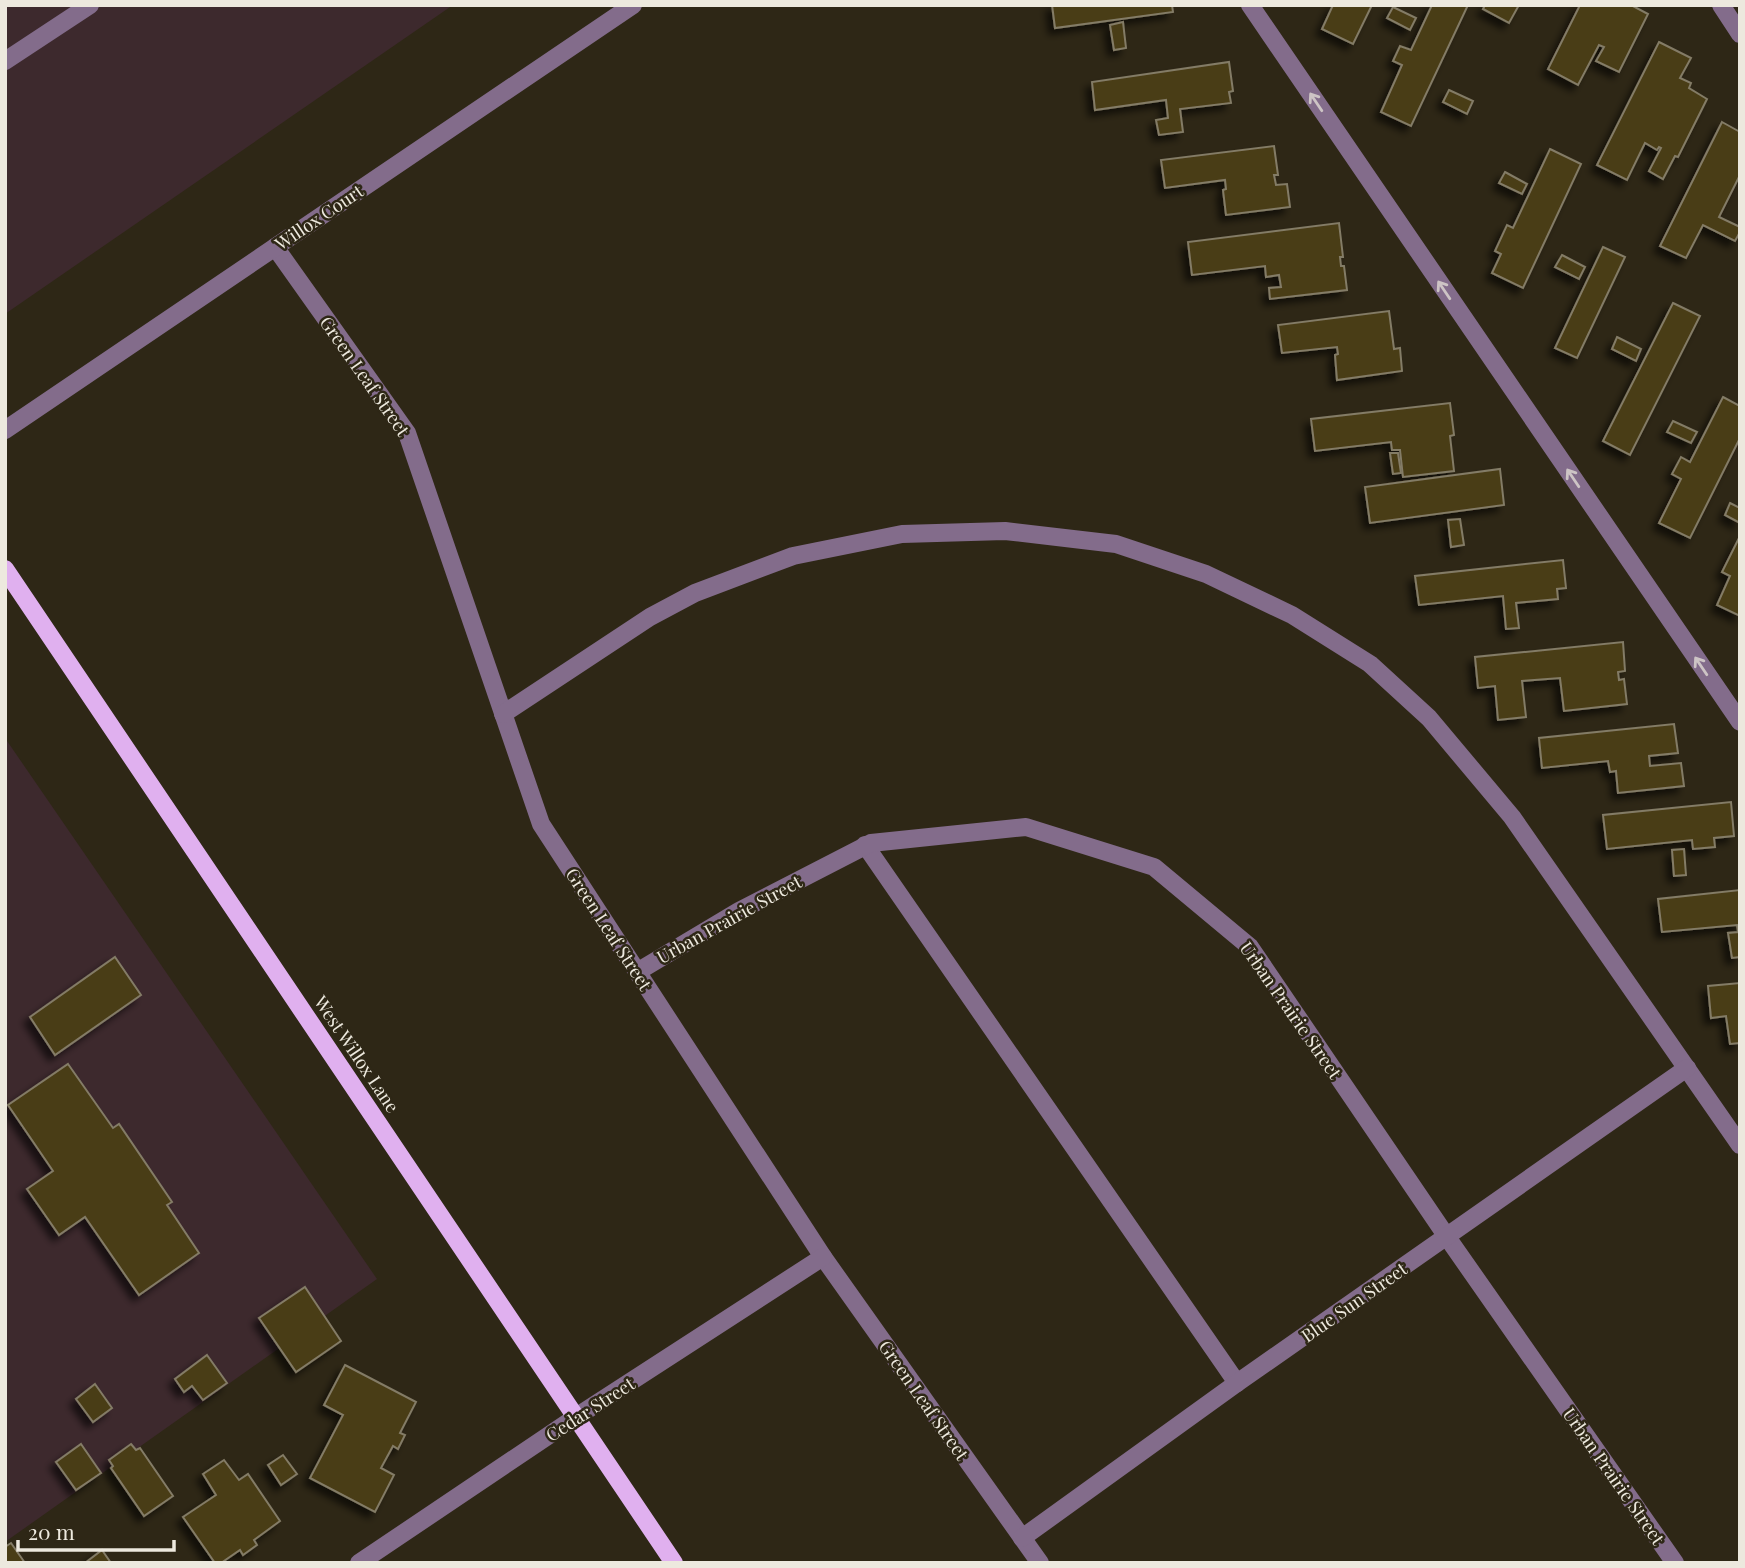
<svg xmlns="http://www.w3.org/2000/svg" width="1745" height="1568" font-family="'Playfair Display',serif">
	<defs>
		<filter id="shadow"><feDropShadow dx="-6" dy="6" stdDeviation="3.5" flood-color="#0009"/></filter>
	</defs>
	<rect width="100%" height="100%" fill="#2e2716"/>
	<g fill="#3d292d">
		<polygon points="5,5 453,5 5,314"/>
		<polygon points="5,738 377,1279 5,1542"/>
	</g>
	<g fill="#4a3c16" stroke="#837b66" stroke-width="2" filter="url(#shadow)">
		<polygon points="1052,5 1172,5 1173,12 1055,28"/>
		<polygon points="1333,5 1372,5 1353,44 1322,29"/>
		<polygon points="1432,5 1468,5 1411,126 1381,112 1402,65 1393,61 1400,46 1411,50"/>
		<polygon points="1485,5 1519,5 1509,23 1483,9"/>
		<polygon points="1580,5 1631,5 1648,14 1619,72 1596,61 1604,47 1599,45 1578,85 1548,69"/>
		<polygon points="1393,7 1416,18 1410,30 1387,18"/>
		<polygon points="1123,22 1126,48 1114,50 1110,25"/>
		<polygon points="1659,42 1691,58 1680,78 1691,83 1689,88 1707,99 1678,157 1675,156 1663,179 1649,171 1661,148 1659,147 1657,150 1645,143 1627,180 1597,165"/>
		<polygon points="1229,62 1233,91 1229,92 1231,103 1180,109 1183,132 1159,135 1156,120 1168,118 1166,100 1095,110 1092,82"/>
		<polygon points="1449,90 1473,101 1467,114 1443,102"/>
		<polygon points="1722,122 1740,132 1740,175 1719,217 1740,227 1740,232 1735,241 1703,225 1686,258 1660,246"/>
		<polygon points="1274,146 1278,175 1274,175 1276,185 1287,184 1290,207 1226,215 1223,190 1226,189 1225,180 1165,188 1161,160"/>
		<polygon points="1550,149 1581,164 1523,288 1492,273 1501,254 1495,251 1507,225 1513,228"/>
		<polygon points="1505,172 1527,184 1522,194 1499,183"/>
		<polygon points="1339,223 1343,257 1340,257 1341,266 1344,266 1347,290 1270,299 1269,288 1281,287 1279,275 1266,277 1265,266 1192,275 1188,242"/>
		<polygon points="1603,247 1625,257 1577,358 1555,348"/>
		<polygon points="1562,255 1585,267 1579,279 1555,267"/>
		<polygon points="1673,303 1700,316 1630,455 1603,441"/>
		<polygon points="1389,311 1394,349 1400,348 1402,371 1337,380 1335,355 1338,354 1337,347 1282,353 1278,325"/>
		<polygon points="1617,337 1641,349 1636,361 1612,349"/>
		<polygon points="1723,397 1740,406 1740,438 1690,538 1659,523 1681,479 1672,474 1681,457 1690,462"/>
		<polygon points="1450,403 1454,435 1450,436 1454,471 1403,477 1400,450 1392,450 1391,442 1315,451 1311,419"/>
		<polygon points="1673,421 1697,432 1691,443 1667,432"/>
		<polygon points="1390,453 1398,453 1401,473 1393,474"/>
		<polygon points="1500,469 1504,505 1370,523 1365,487"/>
		<polygon points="1730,503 1740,508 1740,523 1725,515"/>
		<polygon points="1460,519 1464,545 1451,547 1448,520"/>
		<polygon points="1740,536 1740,616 1717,605 1730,576 1722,572"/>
		<polygon points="1563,560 1566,588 1557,589 1558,599 1516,603 1519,628 1506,629 1503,596 1419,605 1415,576"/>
		<polygon points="1623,642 1625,671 1618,672 1619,680 1624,679 1627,704 1564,711 1560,678 1522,681 1526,717 1498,720 1495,686 1478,688 1475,657"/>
		<polygon points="1674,724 1678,753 1649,756 1650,766 1681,763 1684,786 1618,793 1616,771 1610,772 1608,761 1542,768 1539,738"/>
		<polygon points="1731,802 1734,836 1714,838 1715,847 1693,849 1692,840 1607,849 1603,815"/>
		<polygon points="1684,849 1686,875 1674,876 1672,850"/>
		<polygon points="1740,890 1740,957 1732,958 1728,933 1738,932 1737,925 1662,932 1658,899"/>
		<polygon points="115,957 141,995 55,1055 30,1017"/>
		<polygon points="1740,983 1740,1043 1730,1044 1726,1016 1711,1018 1708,986"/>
		<polygon points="68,1064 113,1128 119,1124 172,1202 167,1205 199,1253 139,1295 85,1217 59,1235 27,1189 53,1171 8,1105"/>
		<polygon points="305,1287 341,1341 296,1372 259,1318"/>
		<polygon points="207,1355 227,1383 203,1400 192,1386 184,1392 175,1379"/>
		<polygon points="345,1365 416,1402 400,1433 405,1435 398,1449 393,1446 381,1468 394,1475 375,1512 310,1478 343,1415 324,1405"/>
		<polygon points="95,1384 112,1408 93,1422 76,1399"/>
		<polygon points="81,1444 101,1473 76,1490 56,1462"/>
		<polygon points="131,1444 136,1450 140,1448 173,1496 144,1516 111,1468 113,1466 109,1460"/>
		<polygon points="283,1455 297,1474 281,1485 268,1465"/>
		<polygon points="224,1460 239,1480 248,1474 280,1521 254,1540 257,1545 243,1555 240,1550 221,1563 215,1563 183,1517 216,1495 203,1474"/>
		<polygon points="11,1543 25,1563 5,1563 5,1547"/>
		<polygon points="102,1550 111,1563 85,1563"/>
	</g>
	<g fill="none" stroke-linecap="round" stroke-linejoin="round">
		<g stroke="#836c8b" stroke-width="18">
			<polyline points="1250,5 1740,722"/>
			<polyline points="1721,5 1740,34"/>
			<polyline points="5,61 90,5"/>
			<polyline points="275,247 407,433 541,824 823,1257 1040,1563"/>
			<polyline points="5,430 633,5"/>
			<polyline points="503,714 650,617 695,593 793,556 902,534 1005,531 1116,544 1206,574 1292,615 1370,664 1429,718 1512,817 1740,1145"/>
			<polyline points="865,845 1237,1383"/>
			<polyline points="637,972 739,911 871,843 1026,827 1154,867 1250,947 1447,1237 1675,1563"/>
			<polyline points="1022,1538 1237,1383 1687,1068"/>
			<polyline points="359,1563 576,1417 823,1257"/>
		</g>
		<polyline stroke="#e0b0ef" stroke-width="18" points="5,569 674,1563"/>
	</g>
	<defs><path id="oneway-shaft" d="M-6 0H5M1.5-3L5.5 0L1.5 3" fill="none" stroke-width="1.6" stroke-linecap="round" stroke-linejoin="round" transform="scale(1.75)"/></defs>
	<g stroke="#cdc4c5">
		<use href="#oneway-shaft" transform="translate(1316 102) rotate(-124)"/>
		<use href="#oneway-shaft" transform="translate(1444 290) rotate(-124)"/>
		<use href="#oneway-shaft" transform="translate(1573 478) rotate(-124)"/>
		<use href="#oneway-shaft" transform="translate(1701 666) rotate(-124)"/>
	</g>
	<g text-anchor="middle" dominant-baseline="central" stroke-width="5" stroke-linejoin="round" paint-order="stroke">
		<g font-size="18" fill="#ede9de" stroke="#2e2716">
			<text transform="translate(319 217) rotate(-34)">Willox Court</text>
			<text transform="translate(365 376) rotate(55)">Green Leaf Street</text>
			<text transform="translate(729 919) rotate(-29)">Urban Prairie Street</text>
			<text transform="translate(609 929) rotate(57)">Green Leaf Street</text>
			<text transform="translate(1291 1010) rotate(55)">Urban Prairie Street</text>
			<text transform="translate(357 1054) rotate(56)">West Willox Lane</text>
			<text transform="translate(1354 1302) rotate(-35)">Blue Sun Street</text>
			<text transform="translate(924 1400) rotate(55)">Green Leaf Street</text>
			<text transform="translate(590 1409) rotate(-33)">Cedar Street</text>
			<text transform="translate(1614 1476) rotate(55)">Urban Prairie Street</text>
		</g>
	</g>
	<rect width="1745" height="1568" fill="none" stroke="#ede9de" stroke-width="14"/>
	<path d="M18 1540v10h156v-10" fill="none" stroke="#ede9de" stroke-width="3.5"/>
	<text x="28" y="1540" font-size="21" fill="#ede9de" stroke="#2e2716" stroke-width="5" paint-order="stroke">20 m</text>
</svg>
